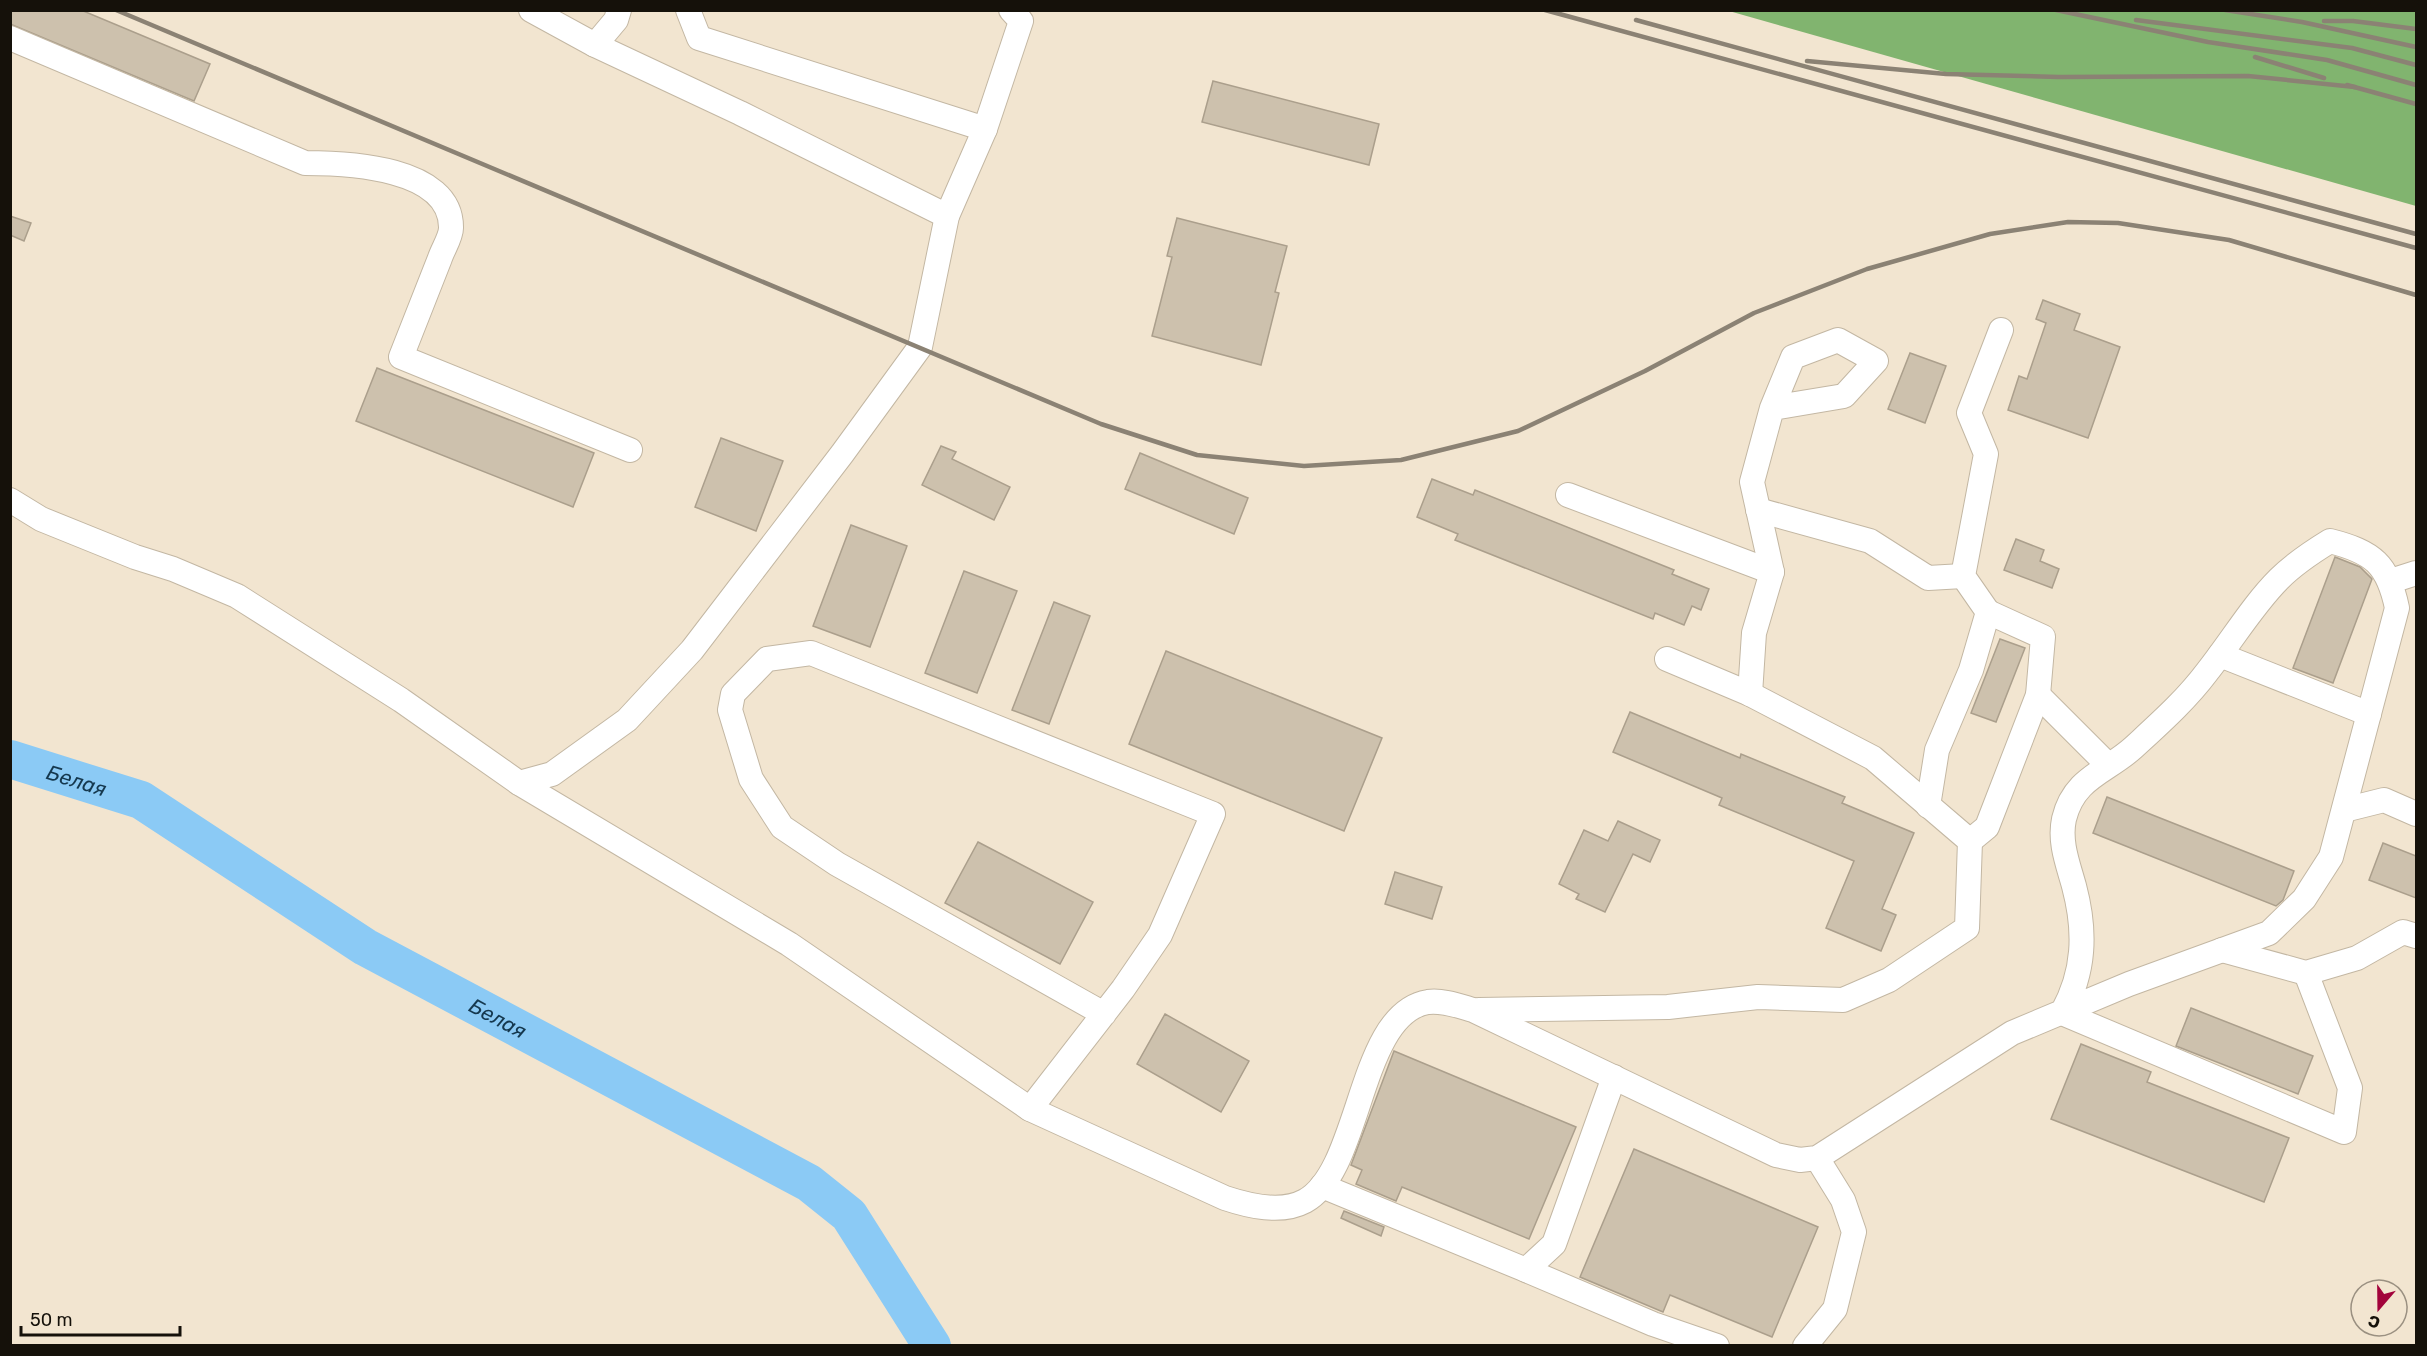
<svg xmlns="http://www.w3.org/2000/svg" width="2427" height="1356" font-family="Rubik,sans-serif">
	<rect width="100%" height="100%" fill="#f2e5d0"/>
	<polygon fill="#81b46f" points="1729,11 2416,11 2416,206"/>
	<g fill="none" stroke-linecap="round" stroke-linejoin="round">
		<path stroke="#8bcaf5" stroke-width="38" id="s1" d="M10 759 141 800 365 947 809 1183 849 1215 932 1346"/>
	</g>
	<g fill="#cdc1ad" stroke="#ab9f8c" stroke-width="1.5">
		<polygon points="10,10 81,10 210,64 194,101 10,24"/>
		<polygon points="1213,81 1379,124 1369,165 1202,122"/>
		<polygon points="10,216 31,223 24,241 10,235"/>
		<polygon points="1177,218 1287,246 1275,292 1279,293 1261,365 1152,336 1172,257 1167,256"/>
		<polygon points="2043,300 2080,314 2074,330 2120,347 2088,438 2008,410 2019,376 2027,379 2046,323 2036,319"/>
		<polygon points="1910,353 1946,366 1925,423 1888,409"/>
		<polygon points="377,368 594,453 573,507 356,421"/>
		<polygon points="721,438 783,461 756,531 695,507"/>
		<polygon points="941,446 956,452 952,459 1010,487 994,520 922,485"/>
		<polygon points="1140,453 1248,498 1234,534 1125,489"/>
		<polygon points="1432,479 1473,495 1475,490 1674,570 1672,574 1709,589 1701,610 1692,606 1684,625 1655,613 1653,619 1455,540 1458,534 1417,517"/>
		<polygon points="851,525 907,546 870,647 813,626"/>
		<polygon points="2016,539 2044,550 2040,561 2059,569 2052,588 2004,570"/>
		<polygon points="2335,557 2360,567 2372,579 2333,683 2293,668"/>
		<polygon points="964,571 1017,591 977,693 925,673"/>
		<polygon points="1054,602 1090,616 1049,724 1012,710"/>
		<polygon points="2000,639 2025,648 1996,722 1971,713"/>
		<polygon points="1166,651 1382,738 1344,831 1129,744"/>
		<polygon points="1630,712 1740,758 1741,754 1845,797 1842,803 1914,833 1882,909 1896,915 1881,951 1826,928 1854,861 1719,805 1722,798 1613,752"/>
		<polygon points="2107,797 2294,871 2283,900 2276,906 2093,833"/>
		<polygon points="1618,821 1660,840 1650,862 1633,854 1605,912 1576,899 1579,894 1559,884 1584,830 1608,841"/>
		<polygon points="978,842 1093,902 1060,964 945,903"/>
		<polygon points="2383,843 2416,856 2416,898 2369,880"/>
		<polygon points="1395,872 1442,887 1432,919 1385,904"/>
		<polygon points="2191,1008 2313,1056 2298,1094 2176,1046"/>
		<polygon points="1165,1014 1249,1061 1221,1112 1137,1064"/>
		<polygon points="2081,1044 2151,1072 2147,1082 2289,1138 2264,1202 2051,1119"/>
		<polygon points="1394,1051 1576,1127 1529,1239 1402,1187 1396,1201 1356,1184 1362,1170 1351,1165"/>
		<polygon points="1634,1149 1818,1227 1772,1337 1670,1295 1663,1312 1580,1277"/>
		<polygon points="1344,1211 1384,1227 1381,1236 1341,1218"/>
	</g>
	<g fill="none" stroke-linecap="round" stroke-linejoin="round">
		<g stroke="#c3b7a3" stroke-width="26">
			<g id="minor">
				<polyline points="531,10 595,45 740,113 947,216"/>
				<polyline points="688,10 699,38 985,129"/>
				<path d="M10 38 305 163C347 163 452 167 451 228 451 237 443 249 440 258 427 291 414 324 401 357L630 450"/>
				<polyline points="595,45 616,20 619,10"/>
				<polyline points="1568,495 1772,572"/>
				<path d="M10 500 41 519 135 557 173 569 237 596 401 700 519 783 789 944 1030 1109 1225 1198C1249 1206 1281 1214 1305 1201 1362 1170 1358 1013 1428 1002 1443 1000 1459 1006 1473 1010L1776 1155 1800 1160 1817 1158 2012 1033 2129 984 2269 933 2304 899 2331 857 2397 608C2388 564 2373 552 2330 541 2312 552 2294 564 2279 579 2252 606 2231 642 2207 672 2186 700 2160 723 2134 747 2107 772 2074 777 2064 819 2059 842 2068 864 2074 886 2086 931 2085 972 2062 1013"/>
				<polyline points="1758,510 1870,541 1928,578 1963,576"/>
				<polyline points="2391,581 2416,573"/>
				<polyline points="2220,655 2369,714"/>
				<polyline points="1750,694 1754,633 1772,572 1752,482 1772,408 1793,357 1838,340 1876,361 1844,396 1772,408"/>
				<polyline points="2038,695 2107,764"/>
				<polyline points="519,783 552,774 627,720 692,650 842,454 920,347 947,216 985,129 1021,21 1011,10"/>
				<polyline points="1928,806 1937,750 1971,670 1988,612 1963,576 1986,454 1969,413 2001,330"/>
				<polyline points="2344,810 2384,800 2416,814"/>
				<polyline points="1970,841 1987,827 2038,695 2043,637 1988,612"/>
				<polyline points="2222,950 2306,973 2357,958 2403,932 2416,936"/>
				<polyline points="1479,1010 1668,1007 1758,997 1843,1000 1889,980 1967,928 1970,841 1873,758 1750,694 1667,659"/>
				<polyline points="2062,1013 2344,1132 2350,1088 2306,973"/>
				<polyline points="1030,1109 1123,989 1160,935 1213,814 811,653 767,659 733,694 730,710 751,779 782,827 837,864 1104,1014"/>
				<polyline points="1322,1186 1526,1270 1554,1244 1614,1077"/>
				<polyline points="1526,1270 1653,1324 1717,1346"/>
				<polyline points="1805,1346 1835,1309 1854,1232 1843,1200 1817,1158"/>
			</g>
		</g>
		<use href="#minor" stroke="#fff" stroke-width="24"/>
		<g stroke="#8b8274" stroke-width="4.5">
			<polyline points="116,10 1101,424 1197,455 1304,466 1401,460 1518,431 1645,371 1754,313 1867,269 1990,234 2068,222 2118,223 2229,240 2416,295"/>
			<polyline points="1545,10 2416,248"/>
			<polyline points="2056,10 2208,42 2327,60 2416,85"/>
			<polyline points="2225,10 2302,22 2416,47"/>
			<polyline points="1636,20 2416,234"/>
			<polyline points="2136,20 2352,48 2416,65"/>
			<polyline points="2324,21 2353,21 2416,29"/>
			<polyline points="2255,57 2324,78"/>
			<polyline points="1807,61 1946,74 2059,77 2248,76 2355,87"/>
			<polyline points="2347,85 2416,104"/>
		</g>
	</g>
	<g text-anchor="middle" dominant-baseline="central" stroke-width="4.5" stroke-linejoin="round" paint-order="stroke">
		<g font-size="21" font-style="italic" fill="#15384e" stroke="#f2e5d0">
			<text stroke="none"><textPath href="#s1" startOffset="70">Белая</textPath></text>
			<text stroke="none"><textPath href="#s1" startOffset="556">Белая</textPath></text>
		</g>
	</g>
	<rect width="2427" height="1356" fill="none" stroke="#15110a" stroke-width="24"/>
	<g transform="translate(2379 1308) rotate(200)"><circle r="28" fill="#f2e5d0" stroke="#9a9081" stroke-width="1.5"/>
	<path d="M0-4.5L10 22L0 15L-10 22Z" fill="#a2033b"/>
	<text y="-9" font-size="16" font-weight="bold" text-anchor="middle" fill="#15110a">С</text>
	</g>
	<path d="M21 1326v9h159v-9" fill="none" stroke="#15110a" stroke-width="3"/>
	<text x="30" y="1326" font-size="18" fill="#15110a" stroke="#f2e5d0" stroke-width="4.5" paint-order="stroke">50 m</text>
</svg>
